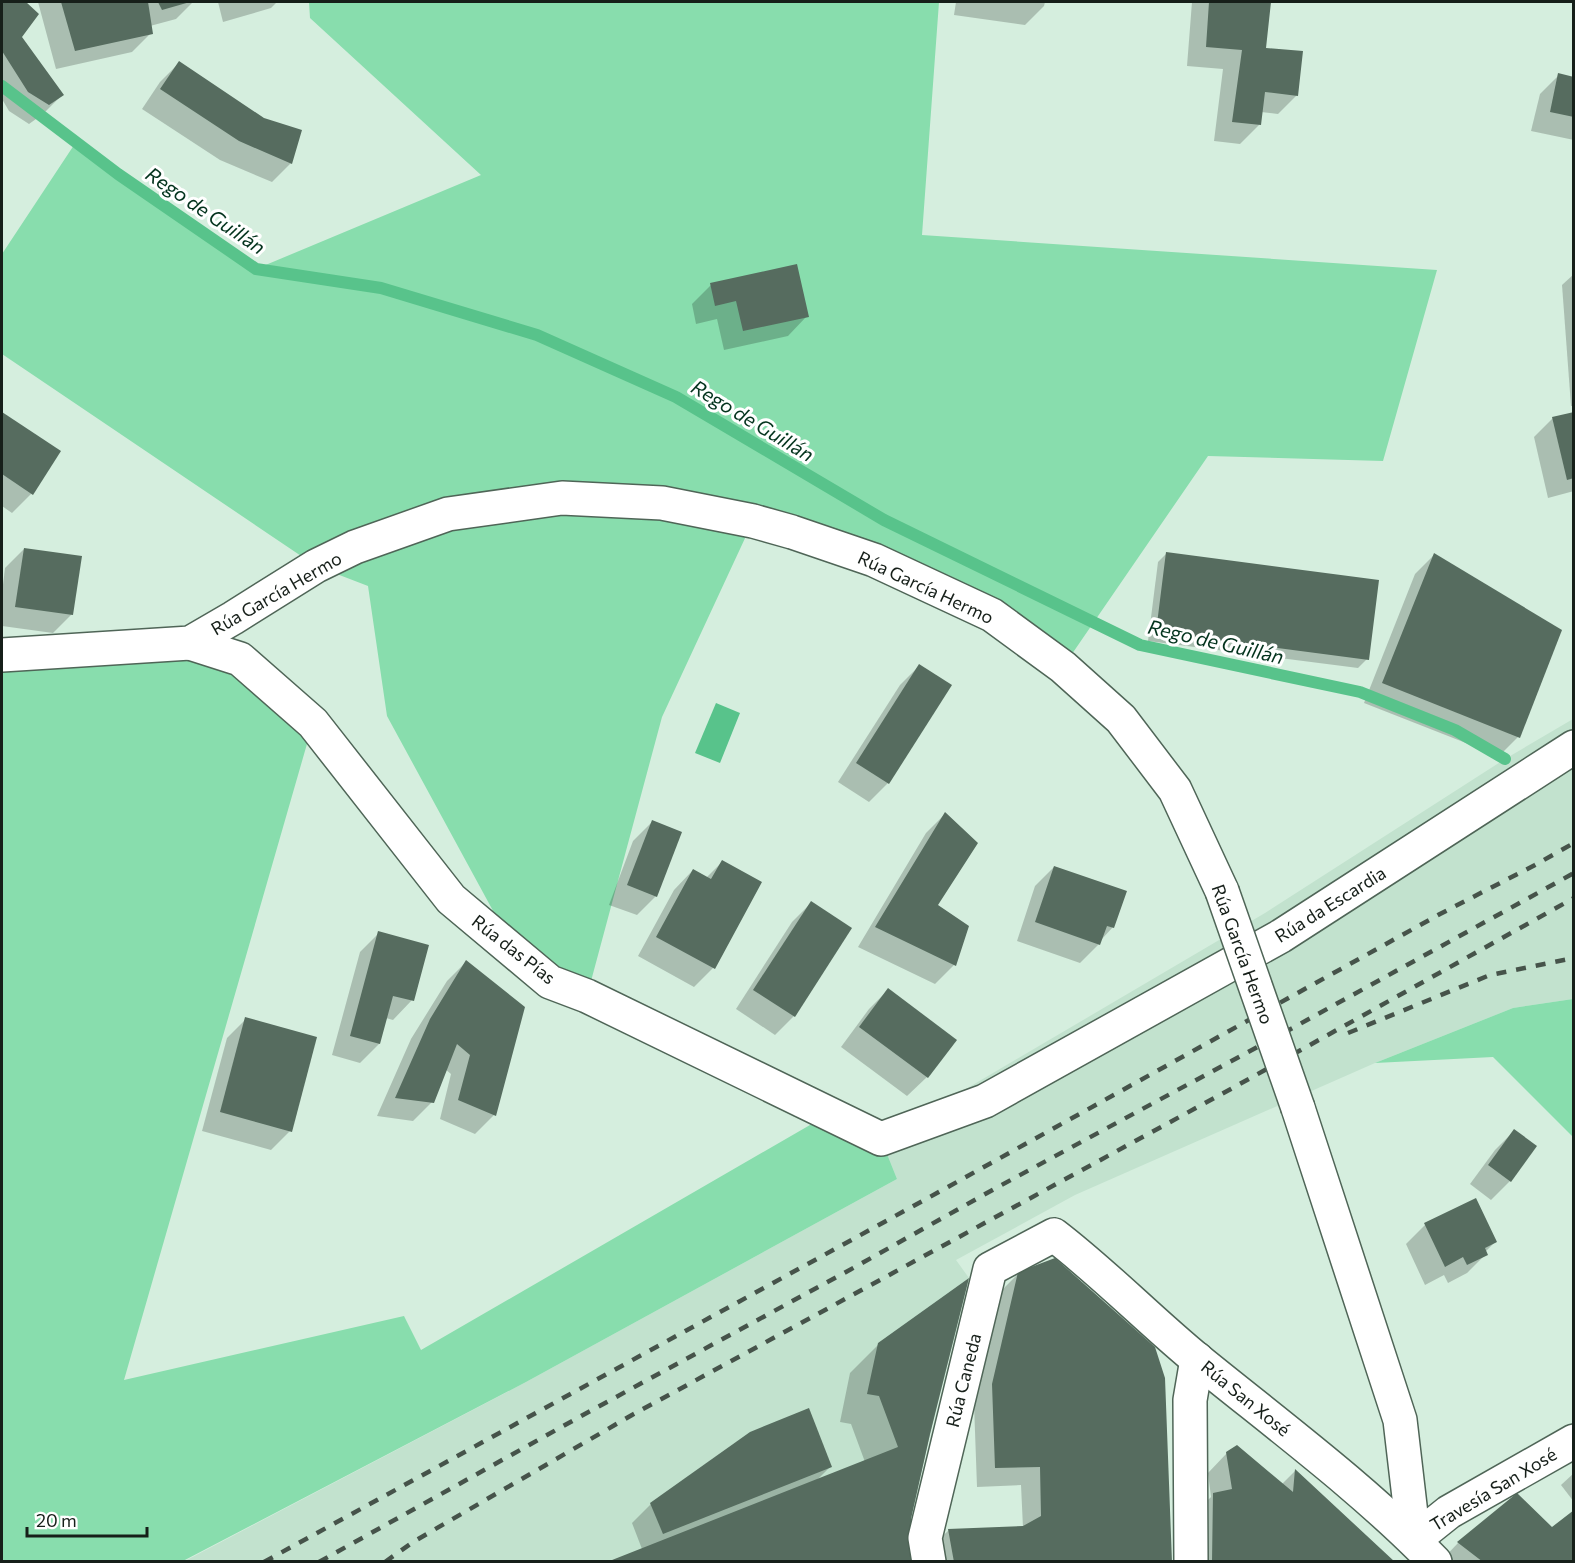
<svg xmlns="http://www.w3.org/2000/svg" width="1575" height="1563" font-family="Commissioner,sans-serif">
	<rect width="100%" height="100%" fill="#d5eede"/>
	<polygon fill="#c2e2ce" points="1573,719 1573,999 1513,1008 1375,1063 1075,1195 956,1260 969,1278 930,1434 911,1519 918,1561 183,1562 526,1382 897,1179 881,1139 1265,913 1505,759"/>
	<g fill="#88ddad">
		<polygon points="309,2 939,2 922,235 1437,270 1383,461 1208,456 1063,667 991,615 753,521 662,717 587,996 516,953 387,716 368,586 316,566 2,354 2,254 76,142 256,269 481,175 310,18"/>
		<polygon points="190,643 313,723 124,1380 404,1316 421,1350 829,1114 881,1139 897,1179 526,1382 183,1561 2,1562 2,655"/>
		<polygon points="1573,999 1573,1137 1493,1057 1375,1063 1513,1008"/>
	</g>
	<polygon fill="#58c38b" points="716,703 740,713 720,763 695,753"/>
	<g fill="#0003">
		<polygon points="2,2 24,2 37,15 20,37 62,95 43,114 29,124 9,111 2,99"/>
		<polygon points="38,2 193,2 176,19 150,26 151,33 132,52 56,69"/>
		<polygon points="218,2 277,2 271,8 223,22"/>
		<polygon points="956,2 1045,2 1044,6 1025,25 954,15"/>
		<polygon points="1192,2 1270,2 1265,49 1297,95 1278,114 1261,112 1260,124 1240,144 1214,141 1223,69 1187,66"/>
		<polygon points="179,63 291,163 272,182 220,160 142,109 160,82"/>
		<polygon points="1559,75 1574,78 1574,140 1531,131 1540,94"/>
		<polygon points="1574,274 1574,406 1571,406 1562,285"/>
		<polygon points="711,285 807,316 788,336 724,350 717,319 696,324 692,304"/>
		<polygon points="2,413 59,451 31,494 12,513 2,506"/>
		<polygon points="1574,413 1574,491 1548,498 1534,437 1553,418"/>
		<polygon points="24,549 72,614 53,633 2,626 2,593 5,568"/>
		<polygon points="1167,553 1367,659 1358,668 1148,641 1158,562"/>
		<polygon points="1434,555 1518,737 1499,756 1364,703 1415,574"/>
		<polygon points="919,666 888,783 869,802 838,782 900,685"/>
		<polygon points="945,814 936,906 954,965 935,984 858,947 926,833"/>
		<polygon points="652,822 656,896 637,915 609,905 633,841"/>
		<polygon points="722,862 713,968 694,987 638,956 674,890 693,870 706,878"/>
		<polygon points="1054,867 1113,927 1101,940 1099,944 1080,963 1017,941 1035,886"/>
		<polygon points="811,903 794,1016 775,1035 736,1009 792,922"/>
		<polygon points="379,933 412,1000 393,1020 386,1018 379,1044 360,1063 332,1055 360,952"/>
		<polygon points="466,962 494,1115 475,1134 440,1119 451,1074 445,1069 432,1102 413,1121 377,1116 411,1039 447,981"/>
		<polygon points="888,990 954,1040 927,1077 907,1096 841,1047 869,1009"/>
		<polygon points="246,1019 290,1131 271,1150 202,1131 227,1038"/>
		<polygon points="1514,1131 1510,1181 1491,1200 1470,1184 1495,1150"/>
		<polygon points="1425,1225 1495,1242 1485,1252 1486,1254 1467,1273 1448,1283 1444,1275 1425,1285 1406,1244"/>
		<polygon points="1019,1273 1171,1562 932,1562 929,1549 949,1530 1023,1528 1021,1485 977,1487 974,1404 999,1293"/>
		<polygon points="966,1281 910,1519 642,1549 632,1523 651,1504 831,1466 817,1480 865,1462 851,1424 840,1422 850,1373 879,1344"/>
		<polygon points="1227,1453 1282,1484 1295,1471 1393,1562 1194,1562 1194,1514 1211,1497 1208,1473"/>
		<polygon points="1574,1473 1574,1502 1561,1485"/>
		<polygon points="1552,1529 1574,1562 1440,1562 1458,1543"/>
	</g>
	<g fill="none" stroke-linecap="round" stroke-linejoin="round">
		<polyline stroke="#58c38b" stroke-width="12" points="2,86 118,174 256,269 381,288 537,335 676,397 884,520 1140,645 1360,692 1455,730 1505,759"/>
	</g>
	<g fill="#566c5f">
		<polygon points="2,2 26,2 39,14 22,37 64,95 49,105 28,92 2,51"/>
		<polygon points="61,2 148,2 153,34 75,51"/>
		<polygon points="158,2 190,2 162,10"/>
		<polygon points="1209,2 1271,2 1266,48 1303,51 1298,96 1265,92 1261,125 1232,122 1242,50 1206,47"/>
		<polygon points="179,61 264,118 302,130 292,164 239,141 160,89"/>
		<polygon points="1558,73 1574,77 1574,117 1550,112"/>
		<polygon points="797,264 809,317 743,331 736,301 715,306 710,283"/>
		<polygon points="2,412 61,451 33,495 2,474"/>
		<polygon points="1574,412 1574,478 1567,480 1552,417"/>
		<polygon points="24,548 82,556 73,615 15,607"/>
		<polygon points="1166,552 1379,580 1369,660 1156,632"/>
		<polygon points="1434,553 1562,630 1520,738 1382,683"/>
		<polygon points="919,664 952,685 889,784 856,763"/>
		<polygon points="945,812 978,843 938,905 969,926 956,966 875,927"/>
		<polygon points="652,820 682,832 657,897 627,885"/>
		<polygon points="722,860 762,882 715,969 656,937 693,869 711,879"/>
		<polygon points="1054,866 1127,891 1114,928 1107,926 1100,945 1035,922"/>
		<polygon points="811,901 852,928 795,1017 753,990"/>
		<polygon points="378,931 429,945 414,1001 393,996 380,1044 350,1036"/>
		<polygon points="466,960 525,1007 496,1116 458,1100 470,1055 457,1044 434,1103 395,1098 430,1019"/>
		<polygon points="888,988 957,1040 928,1078 859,1027"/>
		<polygon points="245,1017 317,1037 292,1132 220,1112"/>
		<polygon points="1514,1129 1537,1146 1511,1182 1488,1165"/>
		<polygon points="1476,1198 1497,1242 1485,1248 1488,1255 1467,1265 1463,1257 1445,1267 1424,1223"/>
		<polygon points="1055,1258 1155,1347 1165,1378 1172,1562 954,1562 948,1529 1023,1526 1041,1516 1040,1467 995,1468 992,1384 1018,1272"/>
		<polygon points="969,1278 930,1434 911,1519 918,1562 607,1562 898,1447 879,1396 867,1394 878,1343"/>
		<polygon points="809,1408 832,1467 663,1534 650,1503 750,1432"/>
		<polygon points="1237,1445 1293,1492 1295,1469 1395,1562 1212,1562 1213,1493 1232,1489 1226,1452"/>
		<polygon points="1517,1493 1552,1527 1574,1510 1574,1562 1483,1562 1457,1542"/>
	</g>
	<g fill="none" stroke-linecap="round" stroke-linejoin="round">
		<g stroke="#4f6557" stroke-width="36">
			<g id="minor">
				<polyline points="190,643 240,659 313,723 451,899 550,982 587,996 881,1139 985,1101 1281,936 1574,747"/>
				<polyline points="2,655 190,643 233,618 316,566 355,547 448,514 562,498 662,503 753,521 792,532 874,560 992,615 1063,667 1121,719 1175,790 1222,891"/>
				<polyline points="1298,1108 1400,1420 1414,1540"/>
				<polyline points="1414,1540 1449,1512 1574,1441"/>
				<path d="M929 1562 925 1538 990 1269 1054 1235C1105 1274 1149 1320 1199 1361 1279 1426 1363 1488 1435 1562"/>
				<polyline points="1191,1562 1190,1400 1197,1359"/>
			</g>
		</g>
		<use href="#minor" stroke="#fff" stroke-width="33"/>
		<g stroke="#46534a" stroke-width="4.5" stroke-dasharray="10 10" stroke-linecap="butt">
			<polyline points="1348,1033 1490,975 1574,958"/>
			<polyline points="264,1562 928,1198 1440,914 1535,865 1574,843"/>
			<polyline points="319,1562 583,1415 855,1267 996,1188 1298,1025 1574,873"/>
			<polyline points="385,1562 413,1542 632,1415 1229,1090 1574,898"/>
		</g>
		<g stroke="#4f6557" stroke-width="36" stroke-linecap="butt">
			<polyline id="minor-bridge" points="1222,891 1298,1108"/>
		</g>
		<use href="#minor-bridge" stroke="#fff" stroke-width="33"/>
	</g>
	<g text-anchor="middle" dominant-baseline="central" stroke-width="6" stroke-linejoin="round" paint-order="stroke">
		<g font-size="18" fill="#161f19" stroke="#fff">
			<text transform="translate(926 587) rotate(25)">Rúa García Hermo</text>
			<text transform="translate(276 593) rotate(-30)">Rúa García Hermo</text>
			<text transform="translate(1330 904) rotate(-32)">Rúa da Escardia</text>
			<text transform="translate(514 949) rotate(38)">Rúa das Pías</text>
			<text transform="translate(1243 954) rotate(70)">Rúa García Hermo</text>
			<text transform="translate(963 1380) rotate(-76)">Rúa Caneda</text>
			<text transform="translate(1246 1398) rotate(39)">Rúa San Xosé</text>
			<text transform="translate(1493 1489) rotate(-31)">Travesía San Xosé</text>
		</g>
		<g font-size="20" font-style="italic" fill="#03331d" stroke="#fff">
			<text transform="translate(206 210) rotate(34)">Rego de Guillán</text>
			<text transform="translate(753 420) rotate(31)">Rego de Guillán</text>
			<text transform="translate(1216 641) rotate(13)">Rego de Guillán</text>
		</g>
	</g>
	<rect width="1575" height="1563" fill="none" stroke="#161f19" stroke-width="6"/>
	<path d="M27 1527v9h120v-9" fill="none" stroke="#161f19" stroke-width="3"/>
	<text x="36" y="1527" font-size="18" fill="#161f19" stroke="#ffffff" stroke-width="4.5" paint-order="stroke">20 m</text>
</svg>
